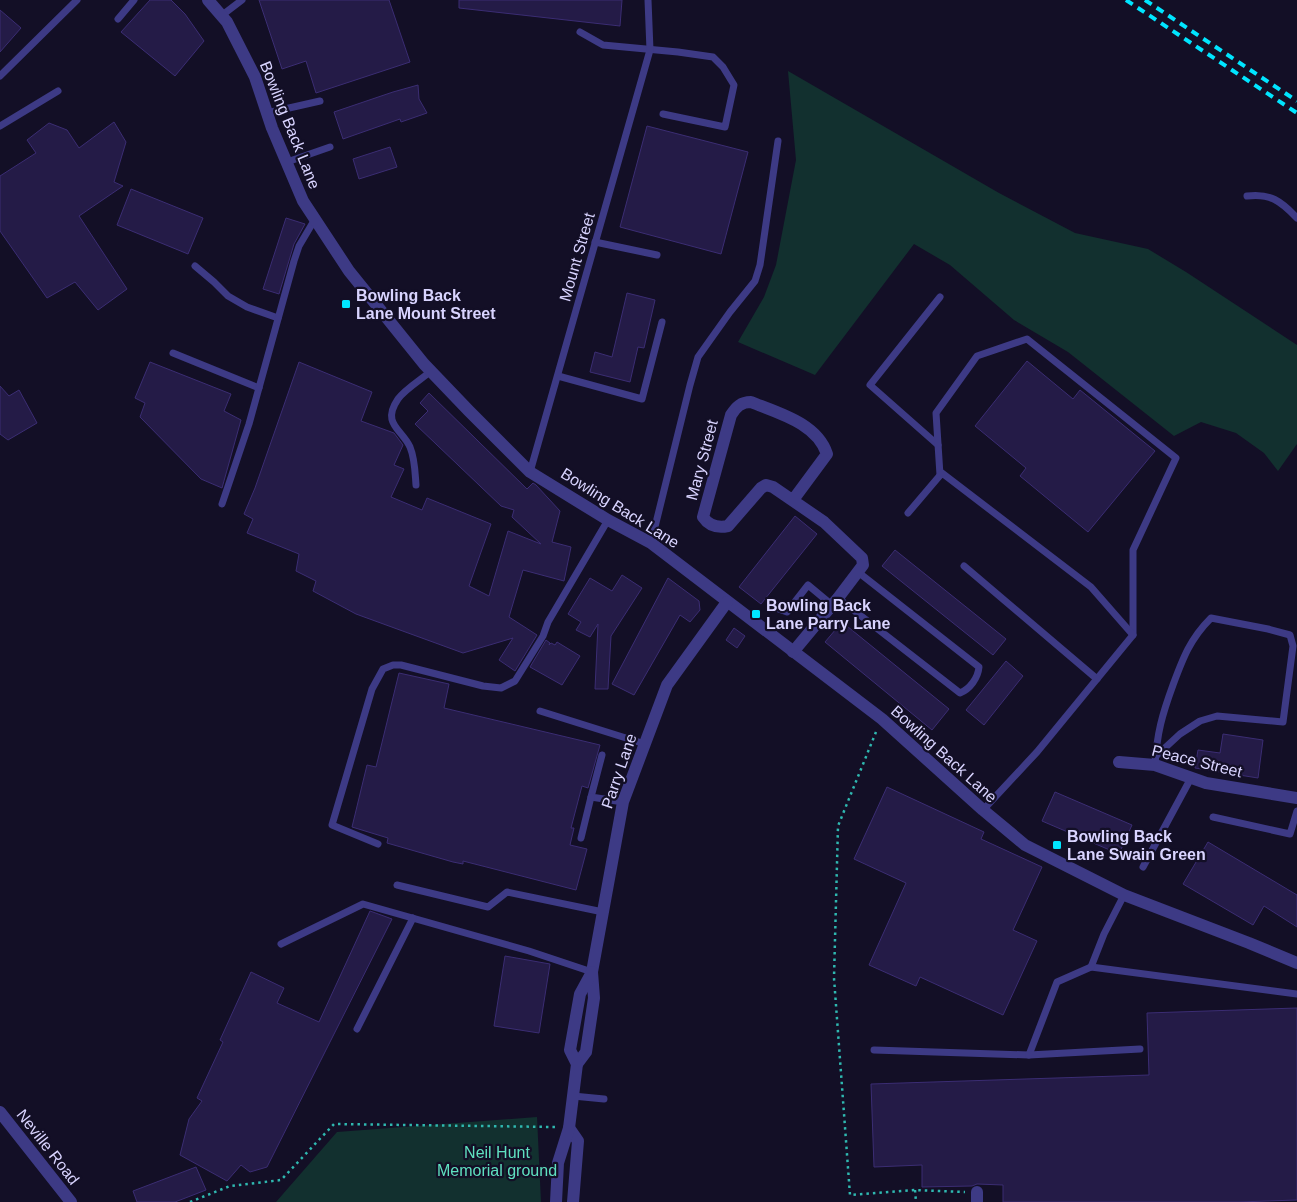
<svg xmlns="http://www.w3.org/2000/svg" width="1297" height="1202" font-family="Helvetica,sans-serif">
	<rect width="100%" height="100%" fill="#130f26"/>
	<g fill="#12302f">
		<polygon points="788,71 999,193 1075,233 1148,249 1186,272 1297,345 1297,444 1278,471 1264,453 1236,433 1201,422 1174,436 1068,352 1014,320 950,265 914,244 815,375 738,342 764,297 776,265 796,160"/>
		<polygon points="537,1117 541,1202 276,1202 337,1132"/>
	</g>
	<g fill="#241b47" stroke="#3b2d73">
		<polygon points="150,0 171,0 185,14 204,41 175,76 121,32"/>
		<polygon points="259,0 389,0 410,62 316,93 306,61 282,69"/>
		<polygon points="459,0 622,0 620,26 459,8"/>
		<polygon points="0,10 21,28 0,52"/>
		<polygon points="418,85 419,99 427,113 401,122 400,119 343,139 334,112 393,92"/>
		<polygon points="114,122 126,142 114,182 123,186 79,216 127,289 98,310 75,282 47,298 0,231 0,176 36,153 27,140 49,123 67,130 79,148"/>
		<polygon points="647,126 748,152 721,254 620,227"/>
		<polygon points="390,147 397,167 359,179 353,159"/>
		<polygon points="131,189 203,218 188,254 117,225"/>
		<polygon points="286,218 305,224 294,244 279,294 263,289"/>
		<polygon points="627,293 655,300 644,348 638,347 630,382 590,372 595,352 612,357"/>
		<polygon points="1027,361 1073,399 1080,390 1155,451 1088,532 1020,476 1026,468 975,426"/>
		<polygon points="150,362 231,394 224,411 241,420 222,488 201,479 140,417 145,403 135,398"/>
		<polygon points="299,362 372,392 361,421 394,433 403,445 394,465 404,469 391,497 422,510 427,498 491,524 469,586 489,596 508,531 541,544 512,517 514,510 501,506 415,424 428,411 420,403 429,393 527,489 533,483 536,485 560,511 552,542 571,547 564,581 523,570 509,617 537,635 515,671 499,660 513,638 463,653 356,614 313,591 316,581 296,571 299,554 247,533 253,519 244,514 255,488"/>
		<polygon points="0,386 9,396 19,390 37,423 8,440 0,434"/>
		<polygon points="795,516 817,534 761,604 739,587"/>
		<polygon points="895,550 1006,639 993,655 882,566"/>
		<polygon points="622,575 642,588 611,636 608,689 595,689 598,624 590,637 576,630 581,622 568,614 590,578 612,591"/>
		<polygon points="668,578 699,601 700,610 690,622 680,615 634,695 612,684"/>
		<polygon points="842,622 949,709 932,730 825,642"/>
		<polygon points="734,628 745,636 737,648 726,640"/>
		<polygon points="546,640 550,643 549,645 551,643 555,645 557,642 580,656 562,685 530,667"/>
		<polygon points="1006,661 1023,676 984,725 966,710"/>
		<polygon points="399,673 449,684 444,708 600,745 588,788 582,786 571,828 574,828 570,845 587,849 576,890 463,861 463,864 453,862 387,843 388,838 352,827 367,765 376,767"/>
		<polygon points="1223,734 1263,740 1258,778 1195,768 1198,750 1220,753"/>
		<polygon points="887,787 984,832 981,839 1042,867 1013,930 1037,941 1003,1015 920,977 916,986 869,965 906,883 854,859"/>
		<polygon points="1055,792 1132,825 1119,854 1042,821"/>
		<polygon points="1208,842 1297,895 1297,927 1264,906 1253,925 1183,884"/>
		<polygon points="370,911 392,919 267,1167 250,1172 241,1165 227,1181 180,1155 189,1119 202,1101 197,1098 223,1042 220,1040 251,972 284,988 277,1003 319,1022"/>
		<polygon points="505,956 550,964 539,1033 494,1026"/>
		<polygon points="1297,1008 1297,1200 1238,1202 1003,1202 1003,1185 977,1184 972,1186 922,1187 922,1165 874,1167 871,1084 1149,1075 1147,1013"/>
		<polygon points="196,1167 206,1190 175,1202 137,1202 133,1191"/>
	</g>
	<g fill="none" stroke-linecap="round" stroke-linejoin="round">
		<g stroke="#2fb8b0" stroke-width="2.5" stroke-dasharray="2.5 4" stroke-linecap="butt">
			<polyline points="876,732 838,826 834,978 850,1195 915,1190 965,1192"/>
			<polyline points="915,1190 916,1202"/>
			<polyline points="190,1202 230,1186 281,1180 334,1124 555,1127"/>
		</g>
		<g stroke="#3d3a85" stroke-width="7">
			<polyline points="221,16 242,0"/>
			<polyline points="118,19 134,0"/>
			<polyline points="580,32 603,45 678,52 713,57 723,67 734,85 725,127 663,114"/>
			<polyline points="0,76 77,0"/>
			<polyline points="267,113 320,101"/>
			<polyline points="0,126 58,91"/>
			<polyline points="287,162 330,147"/>
			<path d="M1247 196C1270 193 1281 201 1297 218"/>
			<polyline points="595,242 657,255"/>
			<polyline points="195,266 214,282 228,296 247,307 278,318"/>
			<polyline points="173,353 259,388"/>
			<polyline points="558,376 642,399 662,322"/>
			<polyline points="938,445 870,385 940,297"/>
			<polyline points="530,472 650,50 648,0"/>
			<polyline points="940,475 936,413 977,356 1027,339 1176,458 1133,550 1133,635 1037,752 983,810"/>
			<path d="M416 485C415 472 415 459 410 447 402 429 381 424 398 399 405 389 422 379 431 371"/>
			<polyline points="222,504 249,424 294,261 299,246 315,219"/>
			<polyline points="908,513 942,473 1091,587 1133,635"/>
			<polyline points="651,543 690,385 698,357 730,312 755,281 760,265 778,141"/>
			<polyline points="964,566 1097,679"/>
			<path d="M838 598 960 693C970 689 978 678 979 667L858 572"/>
			<polyline points="773,607 787,612 808,585 832,605"/>
			<polyline points="540,711 645,744"/>
			<polyline points="602,755 591,797 623,802"/>
			<path d="M1155 765C1157 733 1162 715 1173 685 1183 658 1190 639 1211 618L1268 629 1290 635 1293 646 1283 722 1217 716 1200 721 1180 734 1155 757"/>
			<polyline points="1213,817 1290,834 1297,811"/>
			<polyline points="581,838 591,797"/>
			<polyline points="378,844 332,825 372,689 383,669 393,665 401,665 483,686 501,688 515,681 543,636 548,622 608,520"/>
			<polyline points="1143,867 1191,778"/>
			<polyline points="397,885 488,907 507,892 603,912"/>
			<polyline points="281,944 363,904 529,951 592,972"/>
			<polyline points="1091,967 1297,994"/>
			<polyline points="357,1029 413,918"/>
			<polyline points="874,1050 1029,1055 1057,982 1091,967 1104,934 1124,895"/>
			<polyline points="1029,1055 1140,1049"/>
			<polyline points="573,1096 604,1099"/>
		</g>
		<g stroke="#3d3a85" stroke-width="12">
			<polyline points="208,0 227,22 255,77 272,128 303,201 349,271 424,364 469,411 530,472 608,520 651,543 882,719 983,810 1025,845 1124,895 1249,943 1297,963"/>
			<path d="M793 652 838 598 863 565 862 558 824 522 773 487 766 485 761 488 728 526C718 528 709 526 703 517L731 415C736 407 741 402 751 402 778 413 817 423 827 454L793 500"/>
			<polyline points="1119,762 1155,765 1206,783 1297,798"/>
			<polyline points="577,1064 586,1052 594,998 592,972 623,802 667,685 727,602"/>
			<polyline points="0,1112 71,1202"/>
			<polyline points="569,1128 578,1141 573,1202"/>
			<polyline points="977,1192 977,1202"/>
			<polyline points="556,1202 558,1163 569,1128 577,1064 570,1050 580,994 592,972"/>
		</g>
		<g stroke="#00e5ff" stroke-width="4" stroke-dasharray="8 6" stroke-linecap="butt">
			<polyline points="1126,0 1297,113"/>
			<polyline points="1145,0 1297,101"/>
		</g>
	</g>
	<g fill="#00e5ff" stroke="#130f26" stroke-width="2">
		<rect x="341" y="299" width="10" height="10" rx="2.5"/>
		<rect x="751" y="609" width="10" height="10" rx="2.5"/>
		<rect x="1052" y="840" width="10" height="10" rx="2.5"/>
	</g>
	<g text-anchor="middle" dominant-baseline="central" stroke-width="4.5" stroke-linejoin="round" paint-order="stroke">
		<g font-size="16" fill="#d9d4ff" stroke="#130f26">
			<text transform="translate(290 125) rotate(68)">Bowling Back Lane</text>
			<text transform="translate(577 257) rotate(-74)">Mount Street</text>
			<text transform="translate(702 460) rotate(-75)">Mary Street</text>
			<text transform="translate(620 508) rotate(32)">Bowling Back Lane</text>
			<text transform="translate(944 754) rotate(42)">Bowling Back Lane</text>
			<text transform="translate(1197 761) rotate(14)">Peace Street</text>
			<text transform="translate(619 771) rotate(-71)">Parry Lane</text>
			<text transform="translate(48 1147) rotate(52)">Neville Road</text>
		</g>
		<g font-size="16" font-weight="bold" fill="#d9d4ff" stroke="#130f26" text-anchor="start">
			<text x="356" y="295">Bowling Back<tspan x="356" dy="18">Lane Mount Street</tspan></text>
			<text x="766" y="605">Bowling Back<tspan x="766" dy="18">Lane Parry Lane</tspan></text>
			<text x="1067" y="836">Bowling Back<tspan x="1067" dy="18">Lane Swain Green</tspan></text>
		</g>
		<g font-size="16" fill="#5fe0c0" stroke="#130f26">
			<text x="497" y="1152">Neil Hunt<tspan x="497" dy="18">Memorial ground</tspan></text>
		</g>
	</g>
</svg>
